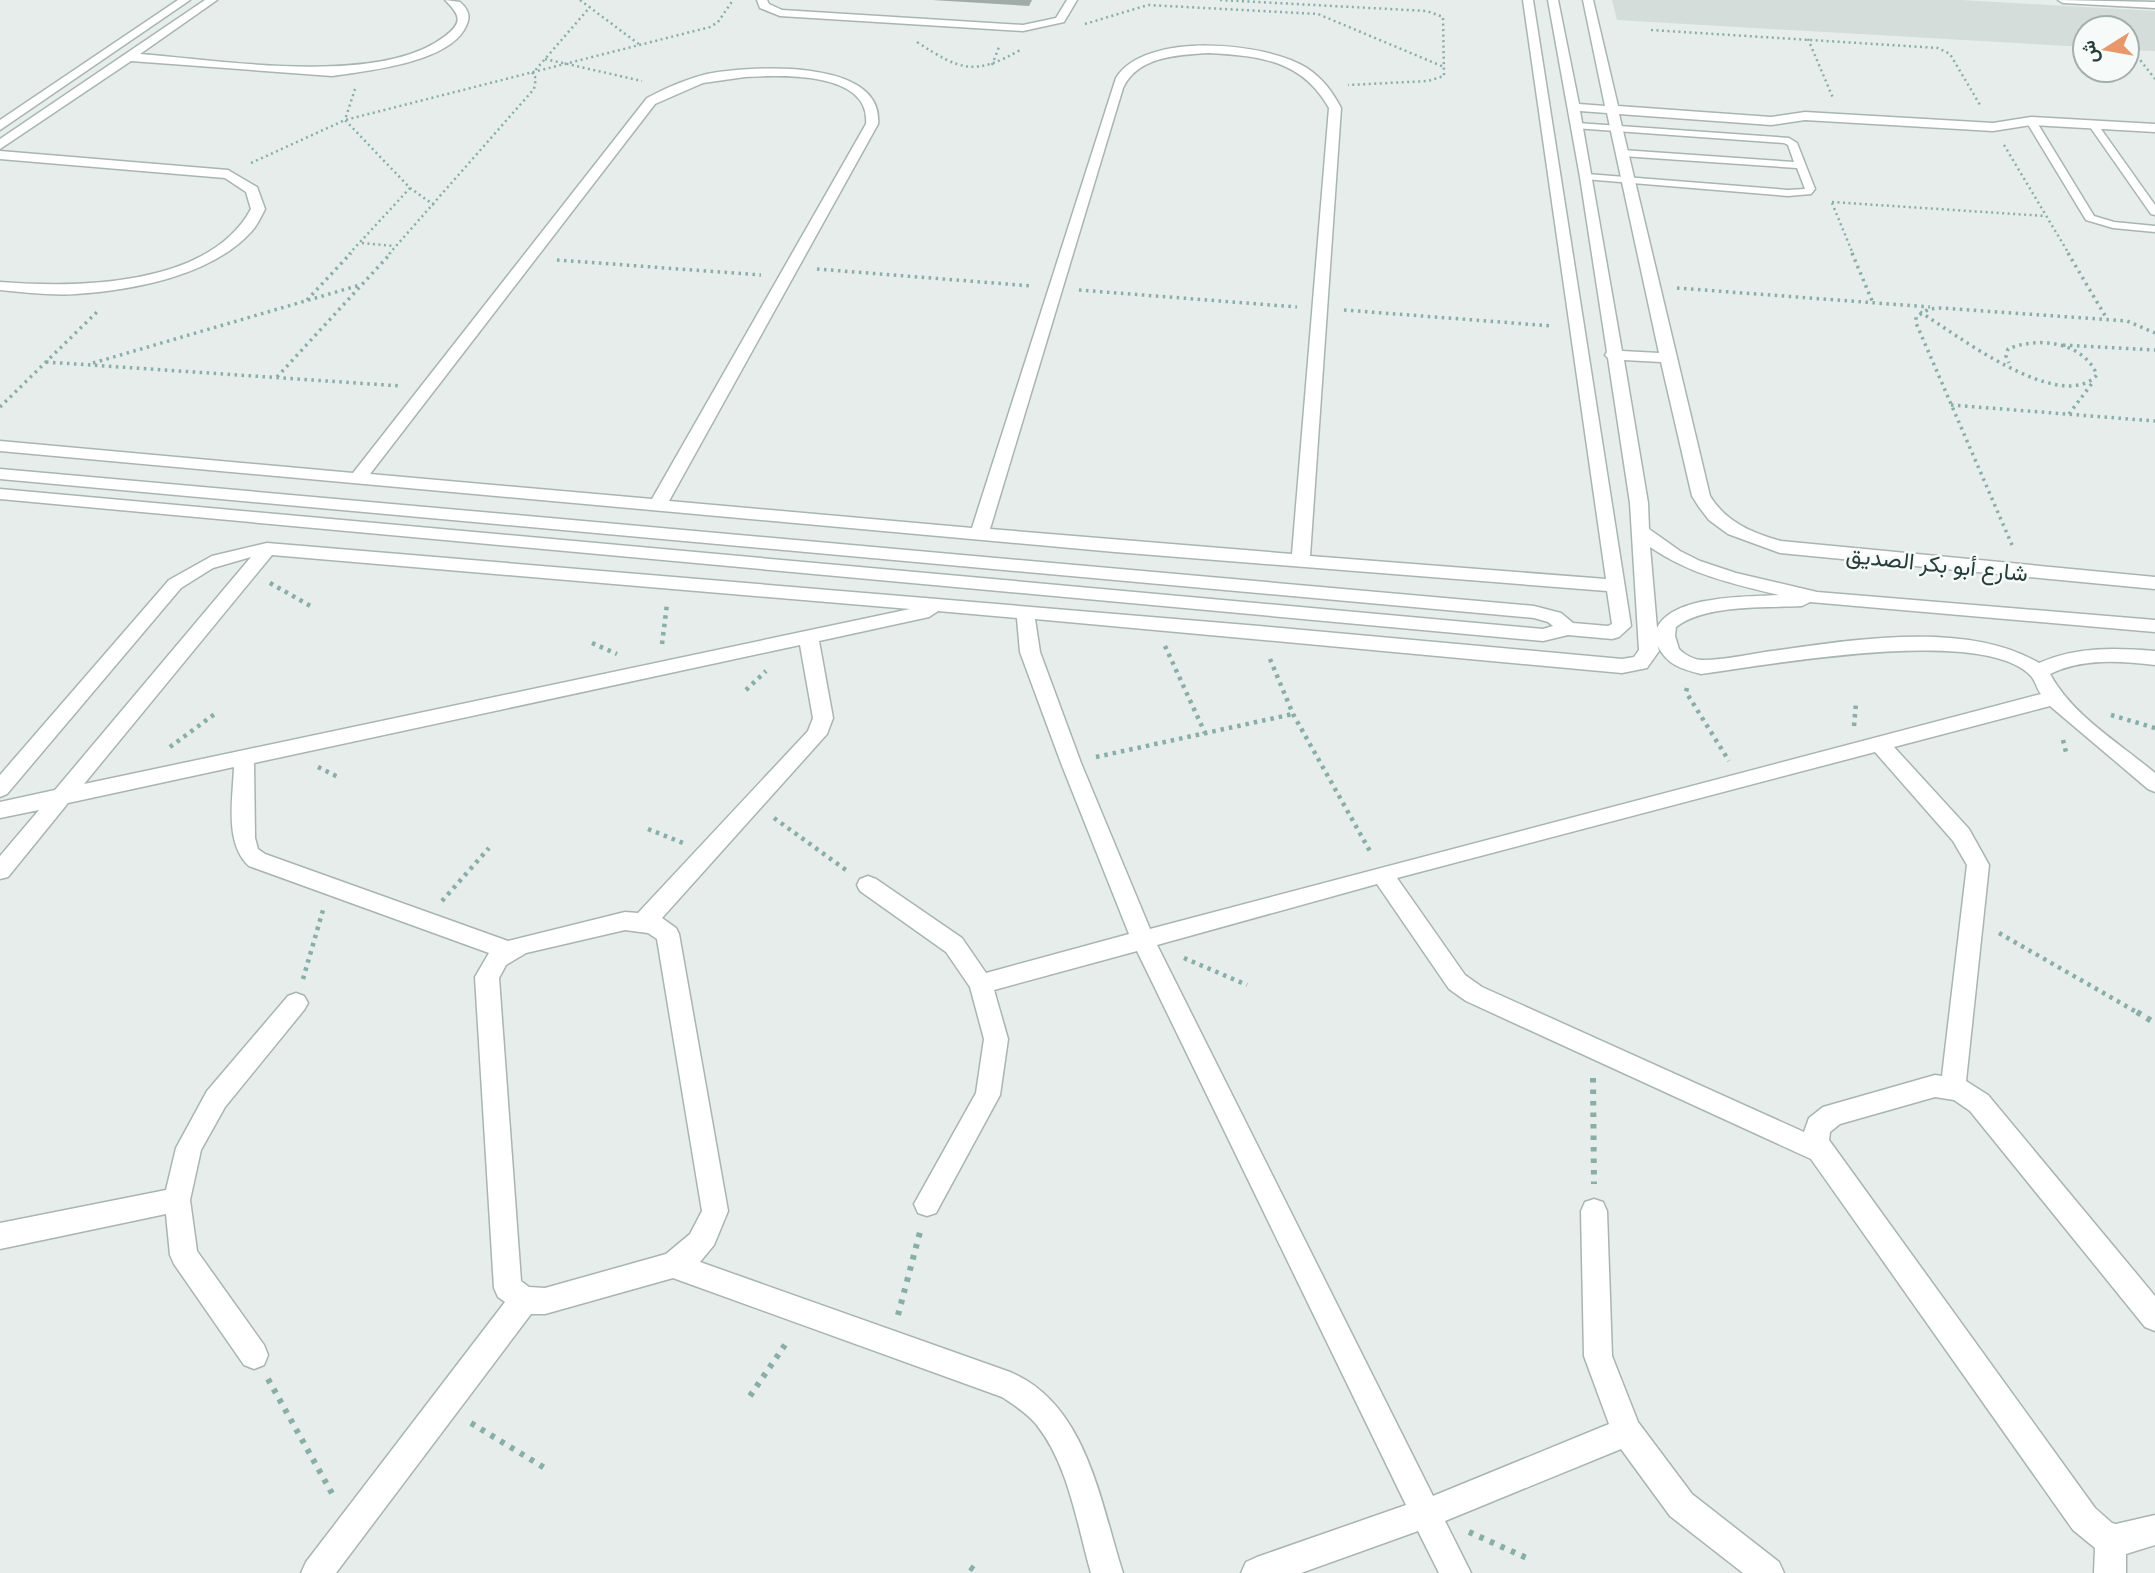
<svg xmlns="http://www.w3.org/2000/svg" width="2155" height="1573" font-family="'Open Sans',Vazirmatn,sans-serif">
	<rect width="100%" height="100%" fill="#e6edeb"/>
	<polygon fill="#d4ddda" points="1612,0 1961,0 2155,11 2155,51 2127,50 2127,28 2085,28 2085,47 1617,20"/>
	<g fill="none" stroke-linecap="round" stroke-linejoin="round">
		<g stroke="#a9b5b2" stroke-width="3">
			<g id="service">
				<polygon points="2028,119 2036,121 2094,216 2114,222 2155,226 2155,232 2113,228 2086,220 2026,121"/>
				<polygon points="2090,122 2096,122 2155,205 2155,215 2151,214 2088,124"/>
				<polygon points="1577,123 1789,138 1797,143 1815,189 1811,194 1788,196 1584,179 1584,175 1587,174 1788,190 1805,189 1797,168 1622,156 1617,153 1622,150 1794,162 1788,145 1784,143 1574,128 1572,126"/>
			</g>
		</g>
		<g stroke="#a9b5b2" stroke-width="3">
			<g id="minor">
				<polygon points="178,0 190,0 0,130 0,120"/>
				<path d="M205 0H217L140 54C220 60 378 87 444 37 464 22 460 15 445 0L460 2C470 11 471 18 464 30 444 63 367 71 332 76L131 61 0 149V139Z"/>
				<polygon points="757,0 767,0 769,4 782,10 1023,25 1056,18 1067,0 1077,0 1064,22 1023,31 780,16 760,8"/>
				<path d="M1523 0H1533L1631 626 1619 637 1612 639 1568 635 1543 641 0 499V489L1543 629 1553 626 1548 622 1534 618 0 479V469L1534 606 1561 613 1573 623 1608 626 1612 624 1607 591 1115 552 0 451V441L353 473 647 98C666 88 686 79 707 74 748 66 884 57 878 124L669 501 972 528 1116 78C1145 31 1266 42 1307 68 1323 79 1332 91 1341 108L1310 556 1606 579ZM1209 53C1260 56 1302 60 1329 108L1292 554 990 529 1123 88C1138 56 1178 55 1209 53ZM745 77C780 75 871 71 866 124L652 499 370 474 655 104 703 83Z"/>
				<path d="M1548 0H1558L1579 104 1605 106 1583 0H1593L1618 106 1771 117 1805 112 1993 123 2031 117 2155 124V132L2031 125 1993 131 1805 120 1771 125 1619 114 1710 496C1726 522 1752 533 1781 541L2155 577V589L1780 553 1728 534 1709 520 1699 507 1692 496 1661 362 1624 360 1648 503 1649 529 1680 551 1700 561 1736 573 1817 592 2155 620V632L1810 602 1802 606C1766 608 1705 604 1676 627L1675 636 1679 649C1685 655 1694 660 1703 660 1725 660 1749 654 1772 651 1852 640 1967 620 2039 663 2077 646 2116 648 2155 651V665C2119 661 2083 658 2050 674 2073 716 2118 742 2155 773V792L2148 789 2050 706 1894 747 1969 829 1989 865 1966 1081 1988 1095 2155 1296V1331L2145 1327 1970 1111 1954 1100 1935 1097 1840 1124 1830 1132 1829 1140 2095 1508 2112 1523 2116 1524 2155 1515V1545L2126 1554V1573H2094L2095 1548 2073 1530 1811 1159 1466 1001 1449 989 1377 884 1157 945 1433 1496 1609 1424 1584 1356 1581 1211 1585 1202 1594 1199 1603 1202 1607 1211 1612 1356 1638 1422 1692 1494 1779 1562 1784 1573H1743L1670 1516 1621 1449 1445 1521 1471 1573H1439L1418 1531 1301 1573H1241L1246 1562 1257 1557 1406 1505 1137 951 994 990 1008 1039 1000 1095 936 1213 927 1216 918 1213 914 1204 976 1093 984 1039 970 987 946 952 860 891 857 885 860 879 868 876 876 879 962 938 986 973 1129 934 1061 763 1020 652 1017 618 938 611 929 617 819 641 833 718 827 734 662 918 676 928 679 934 728 1211 714 1245 700 1262 1010 1372C1087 1404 1100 1502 1123 1573H1091C1077 1525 1069 1465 1036 1424 1027 1413 1014 1405 1002 1397L673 1278 545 1314H531L336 1573H301L306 1562 505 1302 498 1297 494 1288 475 977 489 953 249 866C224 843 233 798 234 767L68 803 8 877 0 879V856L39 810 0 818V802L55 790 251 557 213 568 181 588 7 794 0 797V775L169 580 212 556 267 543 1259 626 1622 659 1634 657 1639 650 1630 503 1608 358 1605 355 1607 352 1580 177ZM1580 111 1607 113 1659 353 1622 351ZM1650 547C1689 574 1733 584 1779 595 1746 597 1673 595 1657 628ZM272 555 910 609 84 784ZM1035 619 1622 673 1647 668 1659 651 1658 646C1667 665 1682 669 1701 674 1768 665 1983 625 2031 676 2035 680 2037 689 2041 694L1150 929 1081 763 1040 652ZM800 645 813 718 808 731 638 913 625 912 508 941 265 854 258 849 255 838 254 763ZM1875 752 1953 841 1967 865 1942 1076 1935 1075 1823 1107 1809 1118 1804 1132 1482 987 1465 975 1397 878ZM625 930 648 933 657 939 702 1211 690 1234 666 1254 545 1288 529 1287 521 1281 499 978 506 965 526 953Z"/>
				<polygon points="2058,0 2155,2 2155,8 2063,3"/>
				<path d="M0 151 228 170 257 187 265 209C261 217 257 226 251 232 211 276 133 290 76 294 51 296 25 292 0 290V282C77 288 209 287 251 209L246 192 225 178 0 159Z"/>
				<polygon points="296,993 304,996 308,1003 304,1010 225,1107 201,1150 190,1200 197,1251 264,1345 268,1355 264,1365 254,1369 244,1365 174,1264 170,1255 166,1214 0,1249 0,1223 166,1190 176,1148 207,1091 288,996"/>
			</g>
		</g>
		<g stroke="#89aea7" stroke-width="2.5" stroke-dasharray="2 3.5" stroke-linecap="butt">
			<polyline points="580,0 640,45"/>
			<polyline points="1220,0 1427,11 1443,17 1444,76 1428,81 1348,85"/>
			<polyline points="1085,24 1148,5 1318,14 1444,67"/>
			<polyline points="1651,30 1938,48 1950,54 1980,105"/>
			<polyline points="1808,39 1833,98"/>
			<path d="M917 42C961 71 975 76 1022 49"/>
			<polyline points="2137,56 2155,79"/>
			<polyline points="545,59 642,81"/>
			<polyline points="992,65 999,47"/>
			<polyline points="355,89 345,120 410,188 434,205"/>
			<polyline points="2004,145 2069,254"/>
			<polyline points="251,163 345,120 710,27 718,22 733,0"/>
			<polyline points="1832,202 2045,216"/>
			<polyline points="1832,203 1853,254"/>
			<polyline points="362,243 395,246"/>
			<polyline points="349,254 410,188"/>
			<polyline points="389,254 534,89 536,78 532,74 590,7"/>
		</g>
		<g stroke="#89aea7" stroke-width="3.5" stroke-dasharray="2.5 4.5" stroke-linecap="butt">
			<polyline points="1852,253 1873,303"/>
			<polyline points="2068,253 2107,319"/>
			<polyline points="557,260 761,275"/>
			<polyline points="817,269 1032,286"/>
			<polyline points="1677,288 1930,307"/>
			<polyline points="1079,290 1297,307"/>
			<polyline points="307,300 351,253"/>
			<polyline points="1344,310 1552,326"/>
			<path d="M1920 312C1956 334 2060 415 2097 375 2084 342 2038 336 2008 349L2006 356 2009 363"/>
			<polyline points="2063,345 2155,350"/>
			<polyline points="46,362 401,386"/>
			<polyline points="93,363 360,285"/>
			<polyline points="277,377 391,253"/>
			<polyline points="1951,405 2155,421"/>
			<polyline points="0,407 99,310"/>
			<polyline points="2069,414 2093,382"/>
			<polyline points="2012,545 1916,323 1916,317 1929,309 1941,308 2127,321 2155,333"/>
			<polyline points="270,583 272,584"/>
		</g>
		<g stroke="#89aea7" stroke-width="4.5" stroke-dasharray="3.5 5" stroke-linecap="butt">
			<polyline points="270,583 314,608"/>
			<polyline points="592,643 617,654"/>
			<polyline points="662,644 667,604"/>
			<polyline points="1165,646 1205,733"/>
			<polyline points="1270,659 1293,714 1371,853"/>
			<polyline points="1687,688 1686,692 1729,761"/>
			<polyline points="746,690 766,671"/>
			<polyline points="2111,715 2155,728"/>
			<polyline points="1854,726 1856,703"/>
			<polyline points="2063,740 2067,756"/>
			<polyline points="170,747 216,713"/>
			<polyline points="1096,757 1293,714"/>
			<polyline points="318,767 340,778"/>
			<polyline points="774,818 846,870"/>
			<polyline points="648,829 683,843"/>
			<polyline points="442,901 489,848"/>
			<polyline points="1999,933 2140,1014"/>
			<polyline points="1184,958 1247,985"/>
			<polyline points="303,979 323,910"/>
		</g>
		<g stroke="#89aea7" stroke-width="6" stroke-dasharray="4.5 7" stroke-linecap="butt">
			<polyline points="2137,1012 2155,1023"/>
			<polyline points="1593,1078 1594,1184"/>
			<polyline points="898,1315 920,1232"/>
			<polyline points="268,1379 334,1497"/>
			<polyline points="750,1396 789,1339"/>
			<polyline points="471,1423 548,1470"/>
			<polyline points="1469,1532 1529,1559"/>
			<polyline points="970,1567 978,1573"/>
		</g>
		<use href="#service" fill="#fff" fill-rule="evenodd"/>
		<use href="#minor" fill="#fff" fill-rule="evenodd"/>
	</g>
	<polygon fill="#a1aca9" points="932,0 1032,0 1029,6"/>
	<g text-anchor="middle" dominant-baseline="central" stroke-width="5" stroke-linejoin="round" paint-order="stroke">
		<g font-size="23" fill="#263e3a" stroke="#f6faf8">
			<text transform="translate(1937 563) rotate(6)">شارع أبو بكر الصديق</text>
		</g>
	</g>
	<g transform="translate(2106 49) rotate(259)"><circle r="33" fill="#f6faf8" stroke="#a3afac" stroke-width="2"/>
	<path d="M0-5L12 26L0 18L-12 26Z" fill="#e7976a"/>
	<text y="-10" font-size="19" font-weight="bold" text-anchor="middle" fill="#263e3a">ش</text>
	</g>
</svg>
